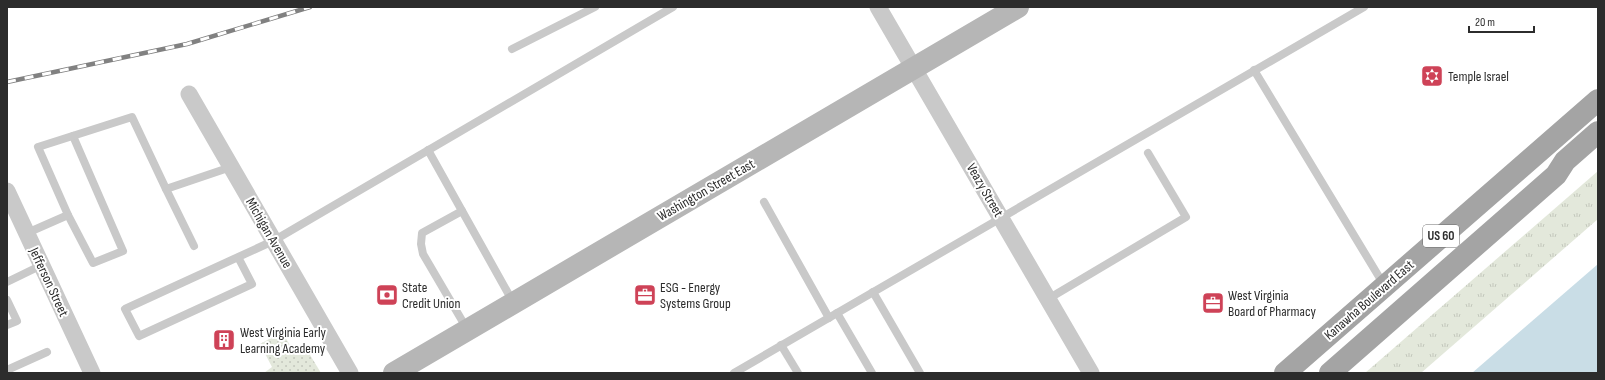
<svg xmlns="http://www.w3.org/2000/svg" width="1605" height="380" font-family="'Sofia Sans Condensed',sans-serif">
	<defs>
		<pattern id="grass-tufts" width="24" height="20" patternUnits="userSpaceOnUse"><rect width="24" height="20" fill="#e3e8db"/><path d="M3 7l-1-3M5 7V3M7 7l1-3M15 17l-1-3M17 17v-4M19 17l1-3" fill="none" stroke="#c3c7bc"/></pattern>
		<pattern id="park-dots" width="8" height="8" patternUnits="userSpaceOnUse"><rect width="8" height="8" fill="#e3e8db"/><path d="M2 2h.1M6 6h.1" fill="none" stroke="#c3c7bc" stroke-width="1.8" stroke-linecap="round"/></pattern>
	</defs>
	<rect width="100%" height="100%" fill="#fff"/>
	<polygon fill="url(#grass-tufts)" points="1598,171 1598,219 1421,373 1365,373"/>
	<polygon fill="url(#park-dots)" points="282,332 293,350 304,345 321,373 264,373 272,367 260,344"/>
	<polygon fill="#c9dde6" points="1598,264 1598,373 1472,373"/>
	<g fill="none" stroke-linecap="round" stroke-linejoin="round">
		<g stroke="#c9c9c9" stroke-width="8">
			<polyline points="512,49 595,7"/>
			<polyline points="1254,70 1384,285"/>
			<polyline points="428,150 513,302"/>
			<polyline points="166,189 194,246"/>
			<polyline points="764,202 829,318"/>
			<polyline points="462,211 422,233 421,244 423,254 467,329"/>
			<polyline points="68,215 93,263 123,251 73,136"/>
			<polyline points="27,233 68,215 38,147 132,117 166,189 231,167"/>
			<polyline points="238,257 252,284 139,336 125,309 273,241 673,7"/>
			<polyline points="7,282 42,265"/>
			<polyline points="873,292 920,373"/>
			<polyline points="1048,299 1186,217 1148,153"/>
			<polyline points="7,300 17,321 7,325"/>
			<polyline points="837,313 872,373"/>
			<polyline points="781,345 798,373"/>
			<polyline points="7,370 47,352"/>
			<polyline points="734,373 1364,7"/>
		</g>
		<g stroke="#c9c9c9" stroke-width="17">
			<polyline points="878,7 1091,373"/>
			<polyline points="189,94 350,373"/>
			<polyline points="7,191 92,373"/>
		</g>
		<polyline stroke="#b6b6b6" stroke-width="22" points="394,373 1018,7"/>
		<g stroke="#a4a4a4" stroke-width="22">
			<polyline points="1285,373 1598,100"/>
			<polyline points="1330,373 1556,175 1565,161 1598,132"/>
		</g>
		<g stroke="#818181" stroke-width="4.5">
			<polyline id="rail" points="7,82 187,44 310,7"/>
		</g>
		<use href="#rail" stroke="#fff" stroke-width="3" stroke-dasharray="9" stroke-linecap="butt"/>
	</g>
	<defs>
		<g id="synagogue-square" transform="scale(1.15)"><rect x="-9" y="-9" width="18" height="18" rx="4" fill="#ce4257" stroke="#fff"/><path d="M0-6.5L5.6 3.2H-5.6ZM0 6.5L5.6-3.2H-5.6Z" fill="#fff"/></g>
		<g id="bank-square" transform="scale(1.15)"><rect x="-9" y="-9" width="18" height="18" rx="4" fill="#ce4257" stroke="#fff"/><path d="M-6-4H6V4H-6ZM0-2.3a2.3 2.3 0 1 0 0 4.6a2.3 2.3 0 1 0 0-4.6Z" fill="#fff"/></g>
		<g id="office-square" transform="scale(1.15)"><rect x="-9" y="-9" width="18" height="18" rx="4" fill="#ce4257" stroke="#fff"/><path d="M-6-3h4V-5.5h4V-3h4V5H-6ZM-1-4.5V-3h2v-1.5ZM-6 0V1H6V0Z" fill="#fff"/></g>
		<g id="building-square" transform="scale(1.15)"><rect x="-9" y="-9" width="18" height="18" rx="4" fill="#ce4257" stroke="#fff"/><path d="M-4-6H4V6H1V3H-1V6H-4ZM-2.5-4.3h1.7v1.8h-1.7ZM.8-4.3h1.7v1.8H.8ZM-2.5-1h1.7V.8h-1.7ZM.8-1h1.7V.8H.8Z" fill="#fff"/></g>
	</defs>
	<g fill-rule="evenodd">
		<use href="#synagogue-square" x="1432" y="76"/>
		<use href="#bank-square" x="387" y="295"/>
		<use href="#office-square" x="645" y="295"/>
		<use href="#office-square" x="1213" y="303"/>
		<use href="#building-square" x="224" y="340"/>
	</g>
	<g text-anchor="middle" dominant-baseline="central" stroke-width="4" stroke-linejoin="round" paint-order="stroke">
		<rect fill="#fff" stroke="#6b6b6b" stroke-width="1" x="1423" y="225" width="36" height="22" rx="3"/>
		<g font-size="13" font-weight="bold" fill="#2c2c2c">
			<text x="1441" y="236">US 60</text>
		</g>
		<g font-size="14" fill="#2c2c2c" stroke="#fff" text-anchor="start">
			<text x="1448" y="76">Temple Israel</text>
			<text x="402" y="287">State<tspan x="402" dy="16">Credit Union</tspan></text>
			<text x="660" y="287">ESG - Energy<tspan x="660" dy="16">Systems Group</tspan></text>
			<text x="1228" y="295">West Virginia<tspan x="1228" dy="16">Board of Pharmacy</tspan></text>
			<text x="240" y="332">West Virginia Early<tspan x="240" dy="16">Learning Academy</tspan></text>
		</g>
		<g font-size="14" fill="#2c2c2c" stroke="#fff">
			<text transform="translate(706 190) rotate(-30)">Washington Street East</text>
			<text transform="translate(985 190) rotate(60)">Veazy Street</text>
			<text transform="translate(269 233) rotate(60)">Michigan Avenue</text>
			<text transform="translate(49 282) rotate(65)">Jefferson Street</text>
			<text transform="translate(1369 300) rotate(-41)">Kanawha Boulevard East</text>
		</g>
	</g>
	<rect width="1605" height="380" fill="none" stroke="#2c2c2c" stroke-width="16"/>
	<path d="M1469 26v6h65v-6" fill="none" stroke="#2c2c2c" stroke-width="2"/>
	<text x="1475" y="26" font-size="12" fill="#2c2c2c" stroke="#ffffff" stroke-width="3" paint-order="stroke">20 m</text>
</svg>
